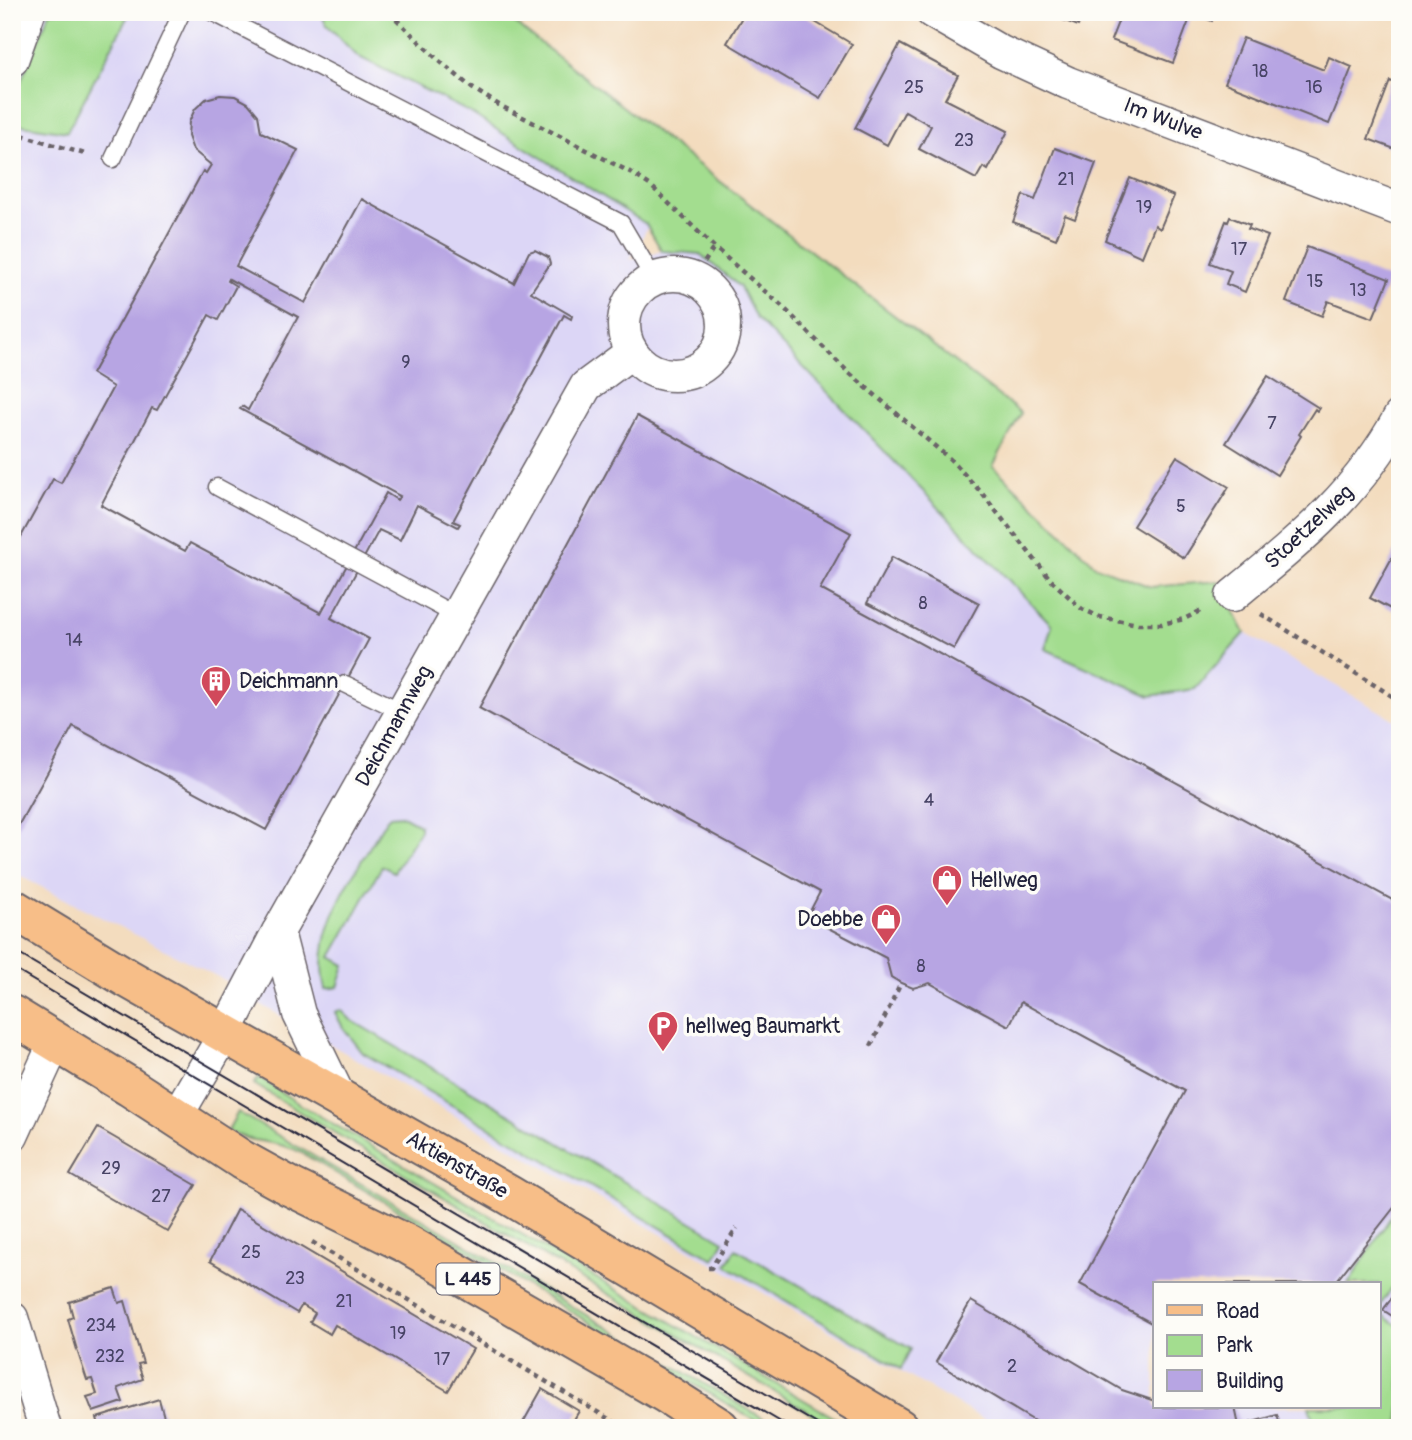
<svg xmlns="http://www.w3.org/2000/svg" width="1412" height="1440" font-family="Pangolin,sans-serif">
	<rect width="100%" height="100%" fill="#fdfcf7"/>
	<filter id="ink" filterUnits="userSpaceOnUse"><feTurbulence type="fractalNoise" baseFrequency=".0143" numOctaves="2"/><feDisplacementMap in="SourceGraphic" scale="14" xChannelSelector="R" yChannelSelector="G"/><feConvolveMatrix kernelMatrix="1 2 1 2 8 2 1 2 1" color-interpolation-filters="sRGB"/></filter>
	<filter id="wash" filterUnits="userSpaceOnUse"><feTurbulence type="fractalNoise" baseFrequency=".00686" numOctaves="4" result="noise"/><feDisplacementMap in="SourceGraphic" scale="28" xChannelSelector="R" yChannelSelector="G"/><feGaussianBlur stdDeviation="1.57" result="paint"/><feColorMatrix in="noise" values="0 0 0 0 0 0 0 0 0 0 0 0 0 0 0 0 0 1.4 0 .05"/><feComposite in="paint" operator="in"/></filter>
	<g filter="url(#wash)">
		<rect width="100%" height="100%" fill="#f3dcbe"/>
		<path fill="#dcd6f6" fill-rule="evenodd" d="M34 12H500L686 156 630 260 662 251 700 254 729 276 740 287 756 318 1053 625 1195 689 1245 633 1400 723V1428H999L253 1000 236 986 12 872V74ZM1155 1284H1379V1407H1155Z"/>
		<g fill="#a3dd8f" stroke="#628065" stroke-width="2">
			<polygon points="50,12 130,12 67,132 16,124 12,121 12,102"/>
			<polygon points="321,12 500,12 1021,413 993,466 1096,566 1151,587 1218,581 1245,633 1195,689 1150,696 1045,649 1052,625 756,318 740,287 700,254 662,251 646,224 469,112 357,56 326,24"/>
			<path d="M401 815 420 825V830L394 872 382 866 331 957 345 965 338 987 326 989C311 927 357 871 386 820L390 816Z"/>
			<polygon points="341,1010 351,1020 724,1241 714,1259 363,1053 342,1026 335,1012"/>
			<polygon points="259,1077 296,1102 852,1428 836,1428 306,1116 254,1084"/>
			<path d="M238 1112 780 1428H768L300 1152C274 1139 252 1145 228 1130Z"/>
			<polygon points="1400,1202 1400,1277 1379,1307 1379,1284 1348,1284"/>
			<polygon points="736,1249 911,1349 901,1369 726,1265"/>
			<polygon points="1379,1313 1400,1327 1400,1424 1393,1428 1316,1428 1309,1407 1379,1407"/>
		</g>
		<g id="blocks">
			<g fill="#b7a5e3" fill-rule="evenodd">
				<polygon points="745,12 798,12 852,44 820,98 727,43"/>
				<polygon points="1043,12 1083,12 1078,26"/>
				<polygon points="1122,12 1215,12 1212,21 1192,13 1173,63 1111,40"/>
				<polygon points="1243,38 1324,70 1329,57 1352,67 1329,124 1225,83"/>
				<polygon points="900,44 958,75 945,99 1008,131 988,170 983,167 976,179 919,149 931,126 905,111 887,145 855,128"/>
				<polygon points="1390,81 1400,85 1400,151 1368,139"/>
				<path d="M220 95 235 96 248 103 258 115 261 132 298 150 236 266 305 303 362 199 514 283 529 252 535 250 548 257 550 264 531 292 572 316 571 319 564 315 453 521 460 524 458 527 417 505 400 540 379 530 331 618 369 639 266 830 73 726 12 837V553L53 479 61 483 113 387 92 374 203 171 206 173 211 165 193 150 188 136 189 122 195 109 206 99ZM229 279 298 317 248 410 242 406 240 409 400 496 397 500 386 493 321 613 190 543 185 551 101 505 152 408 157 410 209 315 218 320 236 286 228 281Z"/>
				<polygon points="1055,148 1096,163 1075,219 1065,215 1056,239 1013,222 1023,195 1035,200"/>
				<polygon points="1130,178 1174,196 1160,229 1155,225 1142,257 1105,240"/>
				<polygon points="1230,217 1250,225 1248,229 1268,236 1245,292 1226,284 1231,271 1210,263 1226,221 1228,222"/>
				<polygon points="1307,247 1389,279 1373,318 1328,301 1322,316 1286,302"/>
				<polygon points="1268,376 1319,408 1317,411 1315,409 1299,434 1301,436 1277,475 1226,443"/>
				<polygon points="637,416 851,533 820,589 1400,904 1400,1033 1393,1046 1400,1050 1400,1200 1334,1284 1155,1284 1155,1325 1080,1284 1185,1091 1021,1002 1009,1026 930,983 913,988 901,983 891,977 886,958 807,917 820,892 479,708"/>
				<polygon points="1177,456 1229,487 1184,558 1133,526"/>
				<polygon points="1400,543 1400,614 1370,598"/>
				<polygon points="892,557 979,603 954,649 867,603"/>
				<polygon points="98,1128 196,1185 168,1232 70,1175"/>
				<polygon points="237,1209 473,1349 448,1391 335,1325 330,1334 310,1322 315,1313 302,1305 297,1313 210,1261"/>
				<polygon points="1400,1287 1400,1321 1383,1310"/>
				<polygon points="114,1288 119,1303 125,1301 134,1333 143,1363 138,1364 143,1379 118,1388 123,1402 93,1412 87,1397 97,1394 92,1379 87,1380 77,1350 68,1319 73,1317 69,1302"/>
				<polygon points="971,1301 1122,1390 1155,1401 1155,1407 1235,1407 1239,1426 1277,1415 1281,1428 1046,1428 936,1362"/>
				<polygon points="542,1389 579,1411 569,1428 520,1428"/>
				<polygon points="159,1399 167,1428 100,1428 97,1418"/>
			</g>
		</g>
	</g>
	<g filter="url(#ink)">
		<use href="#blocks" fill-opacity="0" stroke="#6b6369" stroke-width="2"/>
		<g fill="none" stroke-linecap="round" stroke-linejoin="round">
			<g stroke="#6b6369" stroke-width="19">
				<g id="service">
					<polyline points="212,12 621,223 654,279"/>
					<polyline points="113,159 182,12"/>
					<polyline points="217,487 457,616"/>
					<polyline points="345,684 403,712"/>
				</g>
			</g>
			<g stroke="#6b6369" stroke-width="35">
				<g id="minor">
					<polyline points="932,12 1001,52 1068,83 1400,210"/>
					<polyline points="12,60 29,12"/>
					<circle cx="674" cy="325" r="50"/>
					<path d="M1232 596C1300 540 1357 495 1400 416"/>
					<polyline points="278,932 299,1014 340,1098"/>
					<polyline points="176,1117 225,1033 278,932 586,386 632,352"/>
					<polyline points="12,1136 56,1040"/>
					<polyline points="12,1318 45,1428"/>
				</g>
			</g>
			<g stroke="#6b6369" stroke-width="42">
				<g id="primary">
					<polyline points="12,908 127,978 509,1195 899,1428"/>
					<polyline points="12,1015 130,1087 242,1160 291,1187 407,1244 665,1393 720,1428"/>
				</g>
			</g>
			<g stroke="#6b6369" stroke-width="4.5" stroke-dasharray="5 5" stroke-linecap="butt">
				<polyline points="389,12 437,59 472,88 499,105 630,172 651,186 714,247 782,306 847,371 950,459 980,491 1051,580 1082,609 1100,617 1138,624 1162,624 1184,619 1204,609"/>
				<polyline points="12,132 88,155"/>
				<polyline points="694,279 714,247"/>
				<polyline points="1261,614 1400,701"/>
				<polyline points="871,1046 901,983"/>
				<polyline points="312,1242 624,1428"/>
				<polyline points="708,1268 711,1268 737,1228"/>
			</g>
			<use href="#service" stroke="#fff" stroke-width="16"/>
			<use href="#minor" stroke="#fff" stroke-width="32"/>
			<use href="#primary" stroke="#f7be88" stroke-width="38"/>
			<g stroke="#22223b" stroke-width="2">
				<polyline points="12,950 824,1428"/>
				<polyline points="12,968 791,1428"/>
			</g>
		</g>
	</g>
	<defs>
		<g id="building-pin" transform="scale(1.575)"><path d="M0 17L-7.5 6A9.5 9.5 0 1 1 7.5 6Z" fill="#d1495b" stroke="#fdfcf7"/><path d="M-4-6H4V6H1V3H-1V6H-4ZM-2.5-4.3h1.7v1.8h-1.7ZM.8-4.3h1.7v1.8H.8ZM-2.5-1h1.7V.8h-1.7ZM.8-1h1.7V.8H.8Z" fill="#fff"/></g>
		<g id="shop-pin" transform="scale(1.575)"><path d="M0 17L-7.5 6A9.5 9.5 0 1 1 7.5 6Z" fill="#d1495b" stroke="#fdfcf7"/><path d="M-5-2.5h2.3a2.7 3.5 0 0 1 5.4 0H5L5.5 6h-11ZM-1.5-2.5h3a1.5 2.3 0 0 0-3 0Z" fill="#fff"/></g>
		<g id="parking-pin" transform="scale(1.575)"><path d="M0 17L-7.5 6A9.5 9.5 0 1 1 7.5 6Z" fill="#d1495b" stroke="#fdfcf7"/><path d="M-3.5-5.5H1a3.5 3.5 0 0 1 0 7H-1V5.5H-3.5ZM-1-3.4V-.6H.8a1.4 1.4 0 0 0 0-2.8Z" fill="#fff"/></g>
	</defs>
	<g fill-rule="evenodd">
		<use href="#building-pin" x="216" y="681"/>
		<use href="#shop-pin" x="947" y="880"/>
		<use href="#shop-pin" x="886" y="919"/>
		<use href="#parking-pin" x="663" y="1026"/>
	</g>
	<g text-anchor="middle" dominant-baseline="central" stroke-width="7" stroke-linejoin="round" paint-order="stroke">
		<g font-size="18" fill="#474365">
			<text x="1260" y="71">18</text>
			<text x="914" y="87">25</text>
			<text x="1314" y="87">16</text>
			<text x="964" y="140">23</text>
			<text x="1066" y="179">21</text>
			<text x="1144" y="207">19</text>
			<text x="1239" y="249">17</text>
			<text x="1315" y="281">15</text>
			<text x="1358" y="290">13</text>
			<text x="406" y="362">9</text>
			<text x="1272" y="423">7</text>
			<text x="1181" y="506">5</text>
			<text x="923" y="603">8</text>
			<text x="74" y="640">14</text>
			<text x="929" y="800">4</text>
			<text x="921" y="966">8</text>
			<text x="111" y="1168">29</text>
			<text x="161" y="1196">27</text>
			<text x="251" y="1252">25</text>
			<text x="295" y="1278">23</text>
			<text x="344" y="1301">21</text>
			<text x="101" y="1325">234</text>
			<text x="398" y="1333">19</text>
			<text x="110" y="1356">232</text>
			<text x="442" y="1359">17</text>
			<text x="1012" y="1366">2</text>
		</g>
		<rect fill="#fdfcf7" stroke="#646373" stroke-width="2" x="436.5" y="1263.5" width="63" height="31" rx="5"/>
		<g font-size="19" font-weight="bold" fill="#22223b">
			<text x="468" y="1279">L 445</text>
		</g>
		<g font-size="21" fill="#22223b" stroke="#fdfcf7">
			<text transform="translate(1163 119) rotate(21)">Im Wulve</text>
			<text transform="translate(1309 527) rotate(-43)">Stoetzelweg</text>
			<text transform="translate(394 726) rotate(-61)">Deichmannweg</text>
			<text transform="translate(457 1165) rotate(30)">Aktienstraße</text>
		</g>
		<g font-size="21" fill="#22223b" stroke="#fdfcf7" text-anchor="start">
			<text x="239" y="681">Deichmann</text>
			<text x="970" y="880">Hellweg</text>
			<text x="863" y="919" text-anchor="end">Doebbe</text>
			<text x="686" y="1026">hellweg Baumarkt</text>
		</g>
	</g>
	<rect width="1412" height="1440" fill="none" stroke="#fdfcf7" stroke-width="42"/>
	<rect x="1153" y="1282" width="228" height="126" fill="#fdfcf7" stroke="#a5a5ac" stroke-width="2"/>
	<rect x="1167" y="1305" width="35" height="10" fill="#f7be88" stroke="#a5a5ac" stroke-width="2"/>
	<text x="1216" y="1318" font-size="21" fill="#22223b">Road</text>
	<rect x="1167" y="1335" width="35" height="21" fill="#a3dd8f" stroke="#a5a5ac" stroke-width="2"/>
	<text x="1216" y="1352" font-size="21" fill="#22223b">Park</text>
	<rect x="1167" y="1370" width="35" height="21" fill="#b7a5e3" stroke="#a5a5ac" stroke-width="2"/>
	<text x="1216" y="1388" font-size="21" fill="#22223b">Building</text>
</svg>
